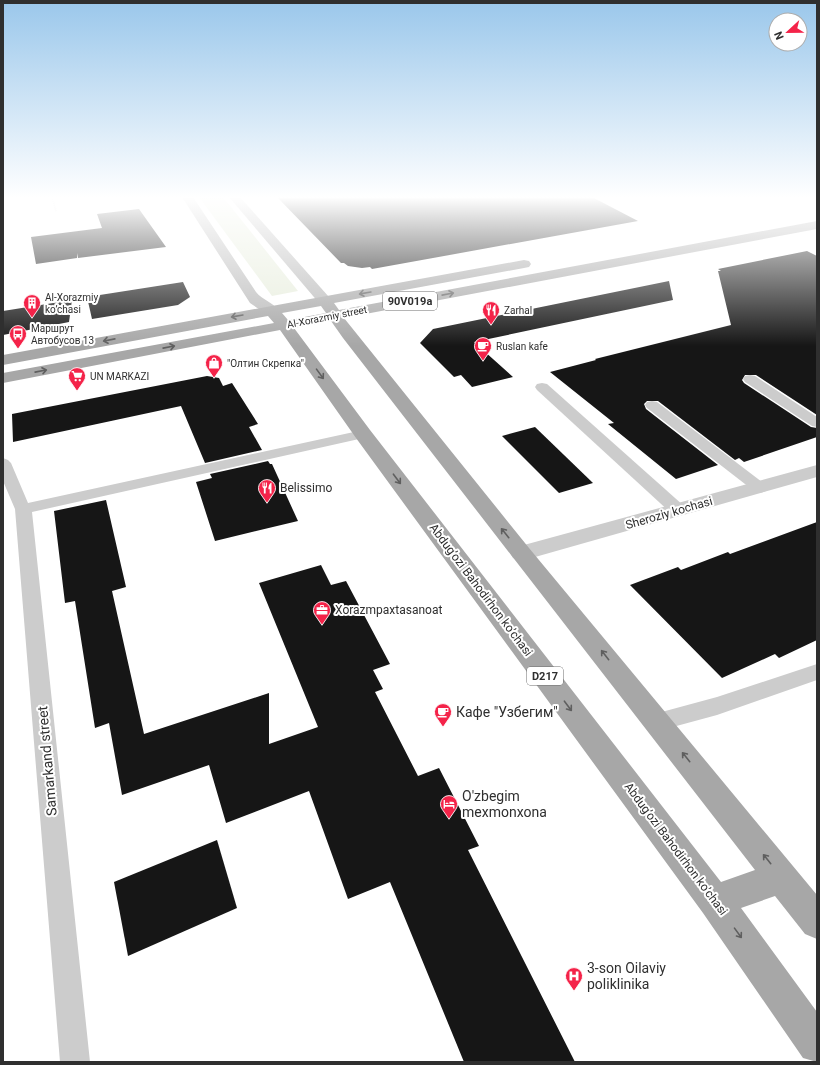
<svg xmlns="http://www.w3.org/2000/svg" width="820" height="1065" font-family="Roboto,sans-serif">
	<rect width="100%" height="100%" fill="#fff"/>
	<polygon fill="#e7eddc" points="199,197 223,197 298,291 272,296"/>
	<g fill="#161616">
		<polygon points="277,197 592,197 638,221 372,269 370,267 362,268 348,266 344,263 341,263"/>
		<polygon points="139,209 166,247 78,258 77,253 77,258 36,264 31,237 102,228 97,214"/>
		<polygon points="807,251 817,256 817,415 756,375 745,375 742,380 744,383 811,427 817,428 817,437 744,462 739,458 735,460 658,401 647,401 644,404 646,409 718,465 676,479 608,424 614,423 550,372 596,360 595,359 731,325 718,271 721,271 718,269"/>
		<polygon points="669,281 673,300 474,342 513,377 472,387 461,375 454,377 420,343 433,329"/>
		<polygon points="183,282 190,297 178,305 92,319 87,297"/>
		<polygon points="72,300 69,322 3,335 3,311"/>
		<polygon points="207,376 219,378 223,386 232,383 258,424 249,427 262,450 205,463 181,406 13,442 12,414"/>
		<polygon points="535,427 593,483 559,493 502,436"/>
		<polygon points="268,461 270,464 272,464 298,521 215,541 196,482 212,478 210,474"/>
		<polygon points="106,500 126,587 112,591 144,734 269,693 269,744 318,727 259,583 321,565 331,585 346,581 390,664 373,670 383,689 375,692 418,776 439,768 479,846 468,850 575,1062 464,1062 390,882 348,899 309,791 226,823 209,765 122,795 109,723 95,728 75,601 65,603 54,511"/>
		<polygon points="817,522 817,640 779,658 775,654 722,678 630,585 678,567 681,570 728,552 730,554"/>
		<polygon points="217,840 237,908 128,956 114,882"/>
	</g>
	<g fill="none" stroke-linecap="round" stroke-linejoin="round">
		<polyline stroke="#ccc" stroke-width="1.5" stroke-dasharray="1 1" stroke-linecap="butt" points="52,197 56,211"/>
		<g fill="#ccc" fill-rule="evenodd">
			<polygon points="750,375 755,376 817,417 817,427 812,426 745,382 743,379 745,376"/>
			<polygon points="542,383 547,384 684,506 686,510 684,514 678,515 672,514 537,390 535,387 537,384"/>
			<polygon points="652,401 657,402 766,485 768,488 766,491 760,493 754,491 647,408 645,405 647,402"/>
			<polygon points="363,430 368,431 370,434 368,437 32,512 90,1062 60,1062 15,509 3,481 3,458 8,460 11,463 28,503"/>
			<polygon points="817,664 817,680 717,715 658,731 650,728 647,722 650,716 658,713 717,697"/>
		</g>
		<polygon fill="#ccc" fill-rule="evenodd" points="817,465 817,477 521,561 513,558 510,553 513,548"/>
		<g fill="#b9b9b9" fill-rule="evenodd">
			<path d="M182 197H193L256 292C262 300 273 302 278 310L276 313C266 316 258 308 250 303Z"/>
			<polygon points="229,197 240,197 329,297 331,300 329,303 324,304 319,303"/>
		</g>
		<path fill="#a7a7a7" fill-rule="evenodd" d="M817 221V229L344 318 529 548 817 895V939L805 934 775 896 741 908 817 1012V1062L803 1058 703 913 356 438 280 330 3 383V373L274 323 268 316 3 365V355L524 260 529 261 531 264 529 267 524 268 334 303 339 310ZM321 306 326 313 288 320 282 313ZM331 321 343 338 755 870 721 882 370 430 294 328Z"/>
	</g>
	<defs><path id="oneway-shaft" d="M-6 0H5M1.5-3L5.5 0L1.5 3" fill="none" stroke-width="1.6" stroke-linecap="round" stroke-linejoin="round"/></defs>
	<g stroke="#5f5f5f">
		<use href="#oneway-shaft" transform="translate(365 293) rotate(170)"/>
		<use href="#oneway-shaft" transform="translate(448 294) rotate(-11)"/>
		<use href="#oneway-shaft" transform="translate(237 316) rotate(170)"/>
		<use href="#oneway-shaft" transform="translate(109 340) rotate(169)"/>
		<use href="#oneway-shaft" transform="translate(169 347) rotate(-11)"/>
		<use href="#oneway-shaft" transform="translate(41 371) rotate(-11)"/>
		<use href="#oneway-shaft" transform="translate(320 374) rotate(54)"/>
		<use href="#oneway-shaft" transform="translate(397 479) rotate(53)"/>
		<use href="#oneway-shaft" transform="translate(505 533) rotate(-129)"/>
		<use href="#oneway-shaft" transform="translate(605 655) rotate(-128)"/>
		<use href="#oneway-shaft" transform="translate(568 706) rotate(53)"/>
		<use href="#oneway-shaft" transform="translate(686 757) rotate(-129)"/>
		<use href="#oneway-shaft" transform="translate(767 859) rotate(-129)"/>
		<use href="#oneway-shaft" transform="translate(738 933) rotate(54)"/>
	</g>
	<linearGradient id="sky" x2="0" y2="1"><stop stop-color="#9ac7eb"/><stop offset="0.57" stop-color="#fff"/><stop offset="1" stop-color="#fff" stop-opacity="0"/></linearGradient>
	<rect width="820" height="346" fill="url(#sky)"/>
	<defs>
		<g id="building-pin" transform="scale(0.9)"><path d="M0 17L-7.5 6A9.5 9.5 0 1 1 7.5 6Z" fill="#f42349" stroke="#fff"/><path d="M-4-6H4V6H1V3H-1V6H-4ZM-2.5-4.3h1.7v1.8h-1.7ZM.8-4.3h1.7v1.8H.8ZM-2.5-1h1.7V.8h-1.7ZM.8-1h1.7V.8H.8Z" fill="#fff"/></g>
		<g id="restaurant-pin" transform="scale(0.9)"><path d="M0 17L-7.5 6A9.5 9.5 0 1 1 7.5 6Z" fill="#f42349" stroke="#fff"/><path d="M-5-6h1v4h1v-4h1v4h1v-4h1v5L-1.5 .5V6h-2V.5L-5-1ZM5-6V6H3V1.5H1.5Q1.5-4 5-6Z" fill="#fff"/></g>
		<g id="bus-pin" transform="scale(0.9)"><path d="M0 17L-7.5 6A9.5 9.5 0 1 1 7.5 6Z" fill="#f42349" stroke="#fff"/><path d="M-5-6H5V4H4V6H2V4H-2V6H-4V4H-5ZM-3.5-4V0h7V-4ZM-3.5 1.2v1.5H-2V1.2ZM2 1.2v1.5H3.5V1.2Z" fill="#fff"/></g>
		<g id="cafe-pin" transform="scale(0.9)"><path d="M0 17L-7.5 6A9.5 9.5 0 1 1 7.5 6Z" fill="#f42349" stroke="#fff"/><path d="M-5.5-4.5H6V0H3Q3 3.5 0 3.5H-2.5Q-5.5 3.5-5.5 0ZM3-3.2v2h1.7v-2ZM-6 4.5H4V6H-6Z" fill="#fff"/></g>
		<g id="shop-pin" transform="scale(0.9)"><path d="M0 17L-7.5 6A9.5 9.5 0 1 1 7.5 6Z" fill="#f42349" stroke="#fff"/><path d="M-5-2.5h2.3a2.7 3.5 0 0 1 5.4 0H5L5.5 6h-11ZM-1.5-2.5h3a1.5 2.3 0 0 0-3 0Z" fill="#fff"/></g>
		<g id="supermarket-pin" transform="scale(0.9)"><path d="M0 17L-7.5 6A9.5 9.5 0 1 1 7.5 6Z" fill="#f42349" stroke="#fff"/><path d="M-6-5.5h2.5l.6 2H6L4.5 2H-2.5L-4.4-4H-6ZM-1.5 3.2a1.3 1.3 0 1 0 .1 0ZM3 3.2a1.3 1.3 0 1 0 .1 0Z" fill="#fff"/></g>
		<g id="office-pin" transform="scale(0.9)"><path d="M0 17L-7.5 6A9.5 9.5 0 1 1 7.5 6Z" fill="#f42349" stroke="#fff"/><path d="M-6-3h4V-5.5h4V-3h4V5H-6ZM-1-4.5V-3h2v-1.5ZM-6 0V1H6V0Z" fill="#fff"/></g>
		<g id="hotel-pin" transform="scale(0.9)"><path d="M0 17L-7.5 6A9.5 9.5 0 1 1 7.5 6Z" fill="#f42349" stroke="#fff"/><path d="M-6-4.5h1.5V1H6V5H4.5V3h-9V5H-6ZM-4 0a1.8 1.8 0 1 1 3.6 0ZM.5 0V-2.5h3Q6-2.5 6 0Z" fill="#fff"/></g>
		<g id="hospital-pin" transform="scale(0.9)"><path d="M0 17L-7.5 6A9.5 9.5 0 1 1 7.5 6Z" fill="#f42349" stroke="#fff"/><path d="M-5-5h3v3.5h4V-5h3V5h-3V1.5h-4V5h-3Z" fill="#fff"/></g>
	</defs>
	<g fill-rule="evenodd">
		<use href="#building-pin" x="32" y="303"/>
		<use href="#restaurant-pin" x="491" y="310"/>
		<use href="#bus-pin" x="18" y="334"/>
		<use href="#cafe-pin" x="483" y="346"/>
		<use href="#shop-pin" x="214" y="363"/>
		<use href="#supermarket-pin" x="77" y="376"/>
		<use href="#restaurant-pin" x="267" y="488"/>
		<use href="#office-pin" x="322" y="610"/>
		<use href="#cafe-pin" x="443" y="712"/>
		<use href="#hotel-pin" x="449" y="804"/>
		<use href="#hospital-pin" x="574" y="976"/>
	</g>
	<g text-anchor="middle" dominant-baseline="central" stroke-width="4" stroke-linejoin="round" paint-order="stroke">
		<g font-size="10" fill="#2f2f2f" stroke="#fff" text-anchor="start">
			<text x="45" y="297">Al-Xorazmiy<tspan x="45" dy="12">ko’chasi</tspan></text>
			<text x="504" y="310">Zarhal</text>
			<text x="31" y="328">Маршрут<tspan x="31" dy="12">Автобусов 13</tspan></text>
			<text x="496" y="346">Ruslan kafe</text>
			<text x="227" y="363">"Олтин Скрепка"</text>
			<text x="90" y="376">UN MARKAZI</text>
		</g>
		<g font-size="10" fill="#2f2f2f" stroke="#fff">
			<text transform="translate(327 317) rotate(-11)">Al-Xorazmiy street</text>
		</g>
		<g fill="#fff" stroke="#6d6d6d" stroke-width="1">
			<rect x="383" y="292" width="54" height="18" rx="3"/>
			<rect x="527" y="667" width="36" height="18" rx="3"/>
		</g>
		<g font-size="11" font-weight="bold" fill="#2f2f2f">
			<text x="410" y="301">90V019a</text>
			<text x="545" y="676">D217</text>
		</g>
		<g font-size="12" fill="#2f2f2f" stroke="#fff" text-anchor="start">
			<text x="280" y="488">Belissimo</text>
			<text x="335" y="610">Xorazmpaxtasanoat</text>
		</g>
		<g font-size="12" fill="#2f2f2f" stroke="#fff">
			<text transform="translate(669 513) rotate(-16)">Sheroziy kochasi</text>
			<text transform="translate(481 590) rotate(53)">Abdug’ozi Bahodirhon ko’chasi</text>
			<text transform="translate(676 849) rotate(53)">Abdug’ozi Bahodirhon ko’chasi</text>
		</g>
		<g font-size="14" fill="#2f2f2f" stroke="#fff" text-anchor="start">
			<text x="456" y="712">Кафе "Узбегим"</text>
			<text x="462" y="796">O'zbegim<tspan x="462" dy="16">mexmonxona</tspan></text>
			<text x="587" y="968">3-son Oilaviy<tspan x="587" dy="16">poliklinika</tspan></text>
		</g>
		<g font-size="14" fill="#2f2f2f" stroke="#fff">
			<text transform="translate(47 761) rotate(-95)">Samarkand street</text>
		</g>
	</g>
	<rect width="820" height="1065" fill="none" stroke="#2f2f2f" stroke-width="8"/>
	<g transform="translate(788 32) rotate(248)"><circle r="19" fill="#ffffff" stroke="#acacac"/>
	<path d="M0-3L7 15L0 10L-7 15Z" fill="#f42349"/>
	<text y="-6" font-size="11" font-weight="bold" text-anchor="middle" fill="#2f2f2f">N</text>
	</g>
</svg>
